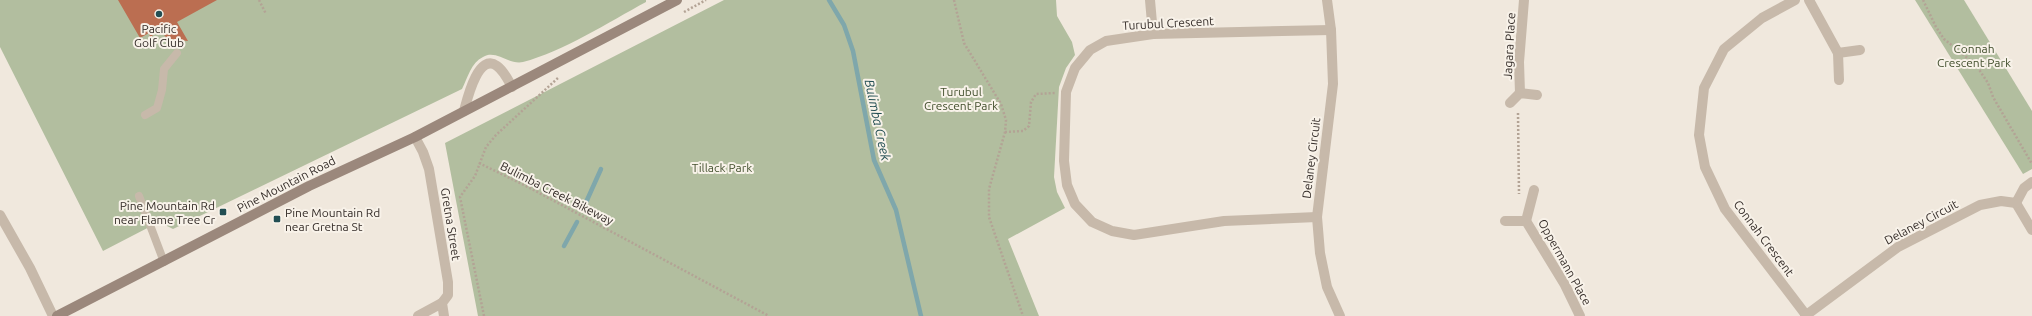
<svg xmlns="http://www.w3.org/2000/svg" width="2032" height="316" font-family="Ubuntu,sans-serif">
	<rect width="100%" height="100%" fill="#f0e8dd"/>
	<g fill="#b2be9f">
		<path d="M0 0H646V2C609 22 562 52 523 62 508 65 496 49 483 57 471 63 468 77 462 89L173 229 159 222 103 251 0 47Z"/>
		<polygon points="724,0 1056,0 1057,16 1072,42 1075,55 1066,68 1059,87 1054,177 1057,192 1065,208 1008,239 1039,316 478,316 445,143"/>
		<polygon points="1915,0 1964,0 2032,111 2032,169 2023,174"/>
	</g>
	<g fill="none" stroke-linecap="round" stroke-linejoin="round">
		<g stroke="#7fa7ab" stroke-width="4.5">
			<polyline points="829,0 844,25 853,51 874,160 896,210 921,316"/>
			<polyline points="583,209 601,169"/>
			<polyline points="564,246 577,222"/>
		</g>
	</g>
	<polygon fill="#bb6e51" points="118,0 217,0 177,22 188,41 168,39 160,31 150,37 149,33 140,38"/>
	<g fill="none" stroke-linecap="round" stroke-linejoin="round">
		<g stroke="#b3a395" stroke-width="2.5" stroke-dasharray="2 2" stroke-linecap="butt">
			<polyline points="259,0 266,14"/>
			<polyline points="954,0 964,43 1001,104 1006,120 1005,132 989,189 989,217 1023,316"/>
			<polyline points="1923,0 1936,27 1944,39 1976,65 1988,83 1993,97 2032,164"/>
			<polyline points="684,12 706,0"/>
			<polyline points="1518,113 1519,194"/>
			<polyline points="1005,132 1023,131 1029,126 1031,102 1036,94 1055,93"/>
			<polyline points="479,163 528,187 769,316"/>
			<polyline points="484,316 460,197 475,176 486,147 496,135 559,77"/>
		</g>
		<g stroke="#c7b9aa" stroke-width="8">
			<polyline points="145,115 157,108 162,90 164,69 177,53"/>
			<polyline points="139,196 164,262"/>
		</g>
		<g stroke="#c7b9aa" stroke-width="10">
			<polyline points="1150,0 1153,34"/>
			<polyline points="1327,0 1331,30 1333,84 1317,217 1320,253 1327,287 1340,316"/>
			<polyline points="1795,0 1762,18 1724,49 1704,88 1699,135 1705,167 1725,209 1806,315"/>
			<polyline points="1809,0 1838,53"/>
			<polyline points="1839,80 1838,53 1860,50"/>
			<polyline points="1520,93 1519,62 1524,0"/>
			<polyline points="1510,103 1520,93 1537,95"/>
			<path d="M464 111C467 100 478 52 497 66 504 71 508 80 512 87"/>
			<polyline points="415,137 423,152 429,169 448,282 448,295 442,303 444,316"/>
			<polyline points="2016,203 2032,230"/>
			<polyline points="0,215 30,268 53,316"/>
			<polyline points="1317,217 1224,221 1134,235 1112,231 1092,222 1075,204 1067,185 1064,161 1066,92 1075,68 1090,50 1106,41 1153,34 1331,30"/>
			<polyline points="1505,221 1526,221 1534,190"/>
			<polyline points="1526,221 1565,285 1580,316"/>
			<polyline points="418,316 442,303"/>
			<polyline points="1805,316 1898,247 1980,205 2001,201 2016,203 2024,188 2032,182"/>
		</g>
		<polyline stroke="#9b887c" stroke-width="10" points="57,316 309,186 415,137 677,0"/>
	</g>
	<g fill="#224e53" stroke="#f8f2e9" stroke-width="1.5">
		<circle cx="159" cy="14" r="4"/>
		<rect x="219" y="208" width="8" height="8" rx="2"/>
		<rect x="273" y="215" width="8" height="8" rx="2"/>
	</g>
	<g text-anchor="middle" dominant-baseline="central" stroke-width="4" stroke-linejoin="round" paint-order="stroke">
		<g font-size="12" fill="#352d29" stroke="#f8f2e9">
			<text transform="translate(1168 23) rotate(-3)">Turubul Crescent</text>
			<text transform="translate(1509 46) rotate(-87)">Jagara Place</text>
			<text transform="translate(1311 158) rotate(-83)">Delaney Circuit</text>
			<text transform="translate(286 184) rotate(-27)">Pine Mountain Road</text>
			<text transform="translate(557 193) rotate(27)">Bulimba Creek Bikeway</text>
			<text transform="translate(1921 222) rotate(-28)">Delaney Circuit</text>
			<text transform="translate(451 224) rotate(81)">Gretna Street</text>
			<text transform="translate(1764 238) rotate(53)">Connah Crescent</text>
			<text transform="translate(1565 262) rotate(61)">Oppermann Place</text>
		</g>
		<g font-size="12" fill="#352d29" stroke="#f8f2e9">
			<text x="159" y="28">Pacific<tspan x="159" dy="14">Golf Club</tspan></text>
			<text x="215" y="205" text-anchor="end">Pine Mountain Rd<tspan x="215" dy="14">near Flame Tree Cr</tspan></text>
			<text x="285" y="212" text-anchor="start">Pine Mountain Rd<tspan x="285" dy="14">near Gretna St</tspan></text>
		</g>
		<g font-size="12" fill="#44512f" stroke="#f8f2e9">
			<text x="1974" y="48">Connah<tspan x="1974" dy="14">Crescent Park</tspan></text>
			<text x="961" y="91">Turubul<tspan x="961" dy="14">Crescent Park</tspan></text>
			<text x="722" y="167">Tillack Park</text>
		</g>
		<g font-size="13" font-style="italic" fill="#224e53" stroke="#f8f2e9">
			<text transform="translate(878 120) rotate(78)">Bulimba Creek</text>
		</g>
	</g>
</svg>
